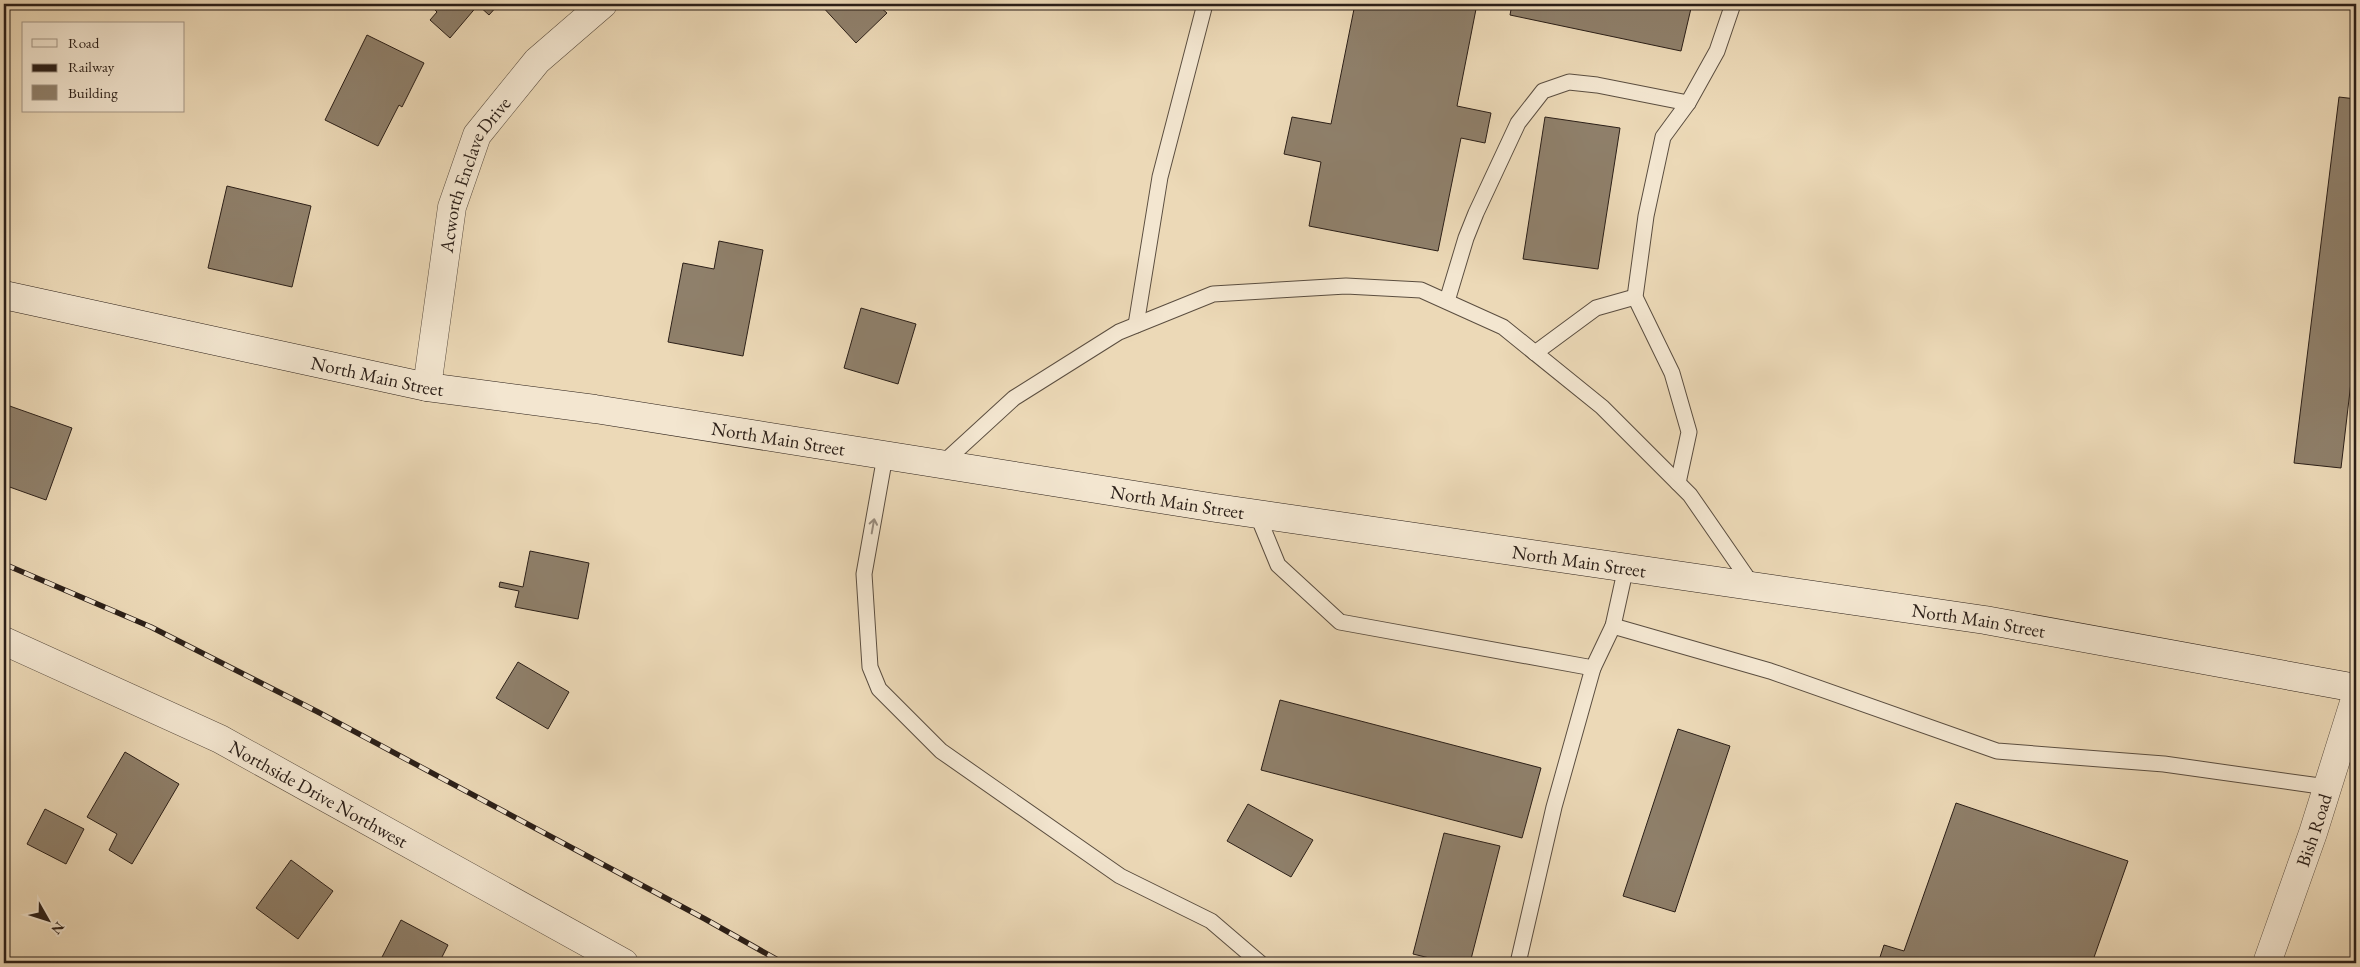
<svg xmlns="http://www.w3.org/2000/svg" width="2360" height="967" font-family="'EB Garamond',serif">
	<rect width="100%" height="100%" fill="#ecd9b7"/>
	<filter id="stains"><feTurbulence type="fractalNoise" baseFrequency=".004" numOctaves="4"/><feColorMatrix values="0 0 0 0 .2 0 0 0 0 .09 0 0 0 0 .02 0 0 0 .5 -.17"/></filter>
	<radialGradient id="worn" r=".72"><stop offset=".6" stop-color="#630" stop-opacity="0"/><stop offset="1" stop-color="#630" stop-opacity=".3"/></radialGradient>
	<g fill="#8f806b" stroke="#2b1f18">
		<polygon points="429,4 499,4 489,15 478,5 450,38 430,20 437,12"/>
		<polygon points="820,4 883,4 880,7 887,13 856,43"/>
		<polygon points="1355,4 1477,4 1457,106 1491,113 1485,143 1461,138 1438,251 1309,226 1321,162 1284,154 1292,117 1331,124"/>
		<polygon points="1512,4 1692,4 1681,51 1510,15"/>
		<polygon points="367,35 424,63 402,107 399,105 378,146 325,120"/>
		<polygon points="2339,97 2356,99 2356,339 2341,468 2294,463"/>
		<polygon points="1545,117 1620,128 1598,269 1523,259"/>
		<polygon points="227,186 311,206 292,287 208,268"/>
		<polygon points="719,241 763,250 743,356 668,342 683,263 714,269"/>
		<polygon points="861,308 916,324 898,384 844,368"/>
		<polygon points="4,404 72,428 46,500 4,485"/>
		<polygon points="530,551 589,563 578,619 515,607 519,591 499,587 500,582 523,587"/>
		<polygon points="518,662 569,692 548,729 496,698"/>
		<polygon points="1280,700 1541,768 1522,838 1261,770"/>
		<polygon points="1678,729 1730,746 1675,912 1623,896"/>
		<polygon points="125,752 179,784 132,864 109,850 117,834 87,817"/>
		<polygon points="1956,803 2128,861 2092,963 1878,963 1884,945 1904,951"/>
		<polygon points="1248,804 1313,840 1291,877 1227,841"/>
		<polygon points="45,809 84,829 66,864 27,844"/>
		<polygon points="1444,833 1500,846 1470,963 1450,963 1413,954"/>
		<polygon points="291,860 333,891 298,939 256,908"/>
		<polygon points="401,920 448,945 439,963 379,963"/>
	</g>
	<g fill="none" stroke-linecap="round" stroke-linejoin="round">
		<g stroke="#5b4e40" stroke-width="17">
			<g id="service">
				<polyline points="1447,301 1466,238 1476,213 1518,123 1543,91 1569,82 1597,85 1688,103"/>
				<polyline points="1136,325 1160,177 1205,4"/>
				<polyline points="1535,353 1596,308 1635,297"/>
				<polyline points="885,456 864,574 870,667 879,689 941,751 1120,876 1211,921 1260,963"/>
				<polyline points="942,464 1014,398 1119,332 1213,294 1346,286 1421,290 1503,327 1602,407 1690,495 1753,586"/>
				<polyline points="1678,483 1689,432 1672,373 1635,297 1646,216 1663,137 1688,103 1717,51 1733,4"/>
				<polyline points="1257,514 1278,565 1340,622 1593,668 1613,626 1626,567"/>
				<polyline points="1613,626 1770,671 1997,751 2164,764 2327,787"/>
				<polyline points="1518,963 1554,807 1593,668"/>
			</g>
		</g>
		<g stroke="#5b4e40" stroke-width="29">
			<g id="minor">
				<path id="s1" d="M427 387 452 207 477 135 537 61 603 4"/>
				<path id="s2" d="M4 641 220 739 624 963"/>
				<path id="s3" d="M2267 963 2313 833 2356 696"/>
			</g>
		</g>
		<g stroke="#2b1f18" stroke-width="29">
			<g id="secondary">
				<path id="s4" d="M4 295 427 387 595 409 1216 508 1985 620 2356 688"/>
			</g>
		</g>
		<use href="#service" stroke="#f3e6d0" stroke-width="15"/>
		<use href="#minor" stroke="#f3e6d0" stroke-width="28"/>
		<use href="#secondary" stroke="#f3e6d0" stroke-width="28"/>
		<g stroke="#2b1f18" stroke-width="5.5">
			<polyline id="rail" points="4,564 151,627 318,712 705,919 783,963"/>
		</g>
		<use href="#rail" stroke="#f3e6d0" stroke-width="4" stroke-dasharray="11" stroke-linecap="butt"/>
	</g>
	<defs><path id="oneway-shaft" d="M-6 0H5M1.5-3L5.5 0L1.5 3" fill="none" stroke-width="1.6" stroke-linecap="round" stroke-linejoin="round" transform="scale(1.25)"/></defs>
	<use stroke="#998c7d" href="#oneway-shaft" transform="translate(873 526) rotate(-80)"/>
	<g text-anchor="middle" dominant-baseline="central" stroke-width="4" stroke-linejoin="round" paint-order="stroke">
		<g font-size="19" fill="#2b1f18" stroke="#f3e6d0">
			<text stroke="none"><textPath href="#s1" startOffset="220">Acworth Enclave Drive</textPath></text>
			<text stroke="none"><textPath href="#s4" startOffset="382">North Main Street</textPath></text>
			<text stroke="none"><textPath href="#s4" startOffset="788">North Main Street</textPath></text>
			<text stroke="none"><textPath href="#s4" startOffset="1192">North Main Street</textPath></text>
			<text stroke="none"><textPath href="#s4" startOffset="1598">North Main Street</textPath></text>
			<text stroke="none"><textPath href="#s4" startOffset="2002">North Main Street</textPath></text>
			<text stroke="none"><textPath href="#s2" startOffset="350">Northside Drive Northwest</textPath></text>
			<text stroke="none"><textPath href="#s3" startOffset="141">Bish Road</textPath></text>
		</g>
	</g>
	<rect width="2360" height="967" fill="none" stroke="#ecd9b7" stroke-width="20"/>
	<rect x="5" y="5" width="2350" height="957" fill="none" stroke="#2b1f18" stroke-width="2.5"/>
	<rect x="10" y="10" width="2340" height="947" fill="none" stroke="#2b1f18"/>
	<rect x="22" y="22" width="162" height="90" fill="#f3e6d0" stroke="#a39686"/>
	<rect x="32" y="39" width="25" height="8" fill="#f3e6d0" stroke="#a39686"/>
	<text x="68" y="48" font-size="15" fill="#2b1f18">Road</text>
	<rect x="32" y="64" width="25" height="8" fill="#2b1f18" stroke="#a39686"/>
	<text x="68" y="72" font-size="15" fill="#2b1f18">Railway</text>
	<rect x="32" y="85" width="25" height="15" fill="#8f806b" stroke="#a39686"/>
	<text x="68" y="98" font-size="15" fill="#2b1f18">Building</text>
	<g transform="translate(48 920) rotate(129)" stroke="#f3e6d0" stroke-width="4" paint-order="stroke">
	<path d="M0-4L9 19L0 12L-9 19Z" fill="#2b1f18"/>
	<text y="-8" font-size="14" font-weight="bold" text-anchor="middle" fill="#2b1f18">N</text>
	</g>
	<rect width="100%" height="100%" filter="url(#stains)"/>
	<rect width="100%" height="100%" fill="url(#worn)"/>
</svg>
